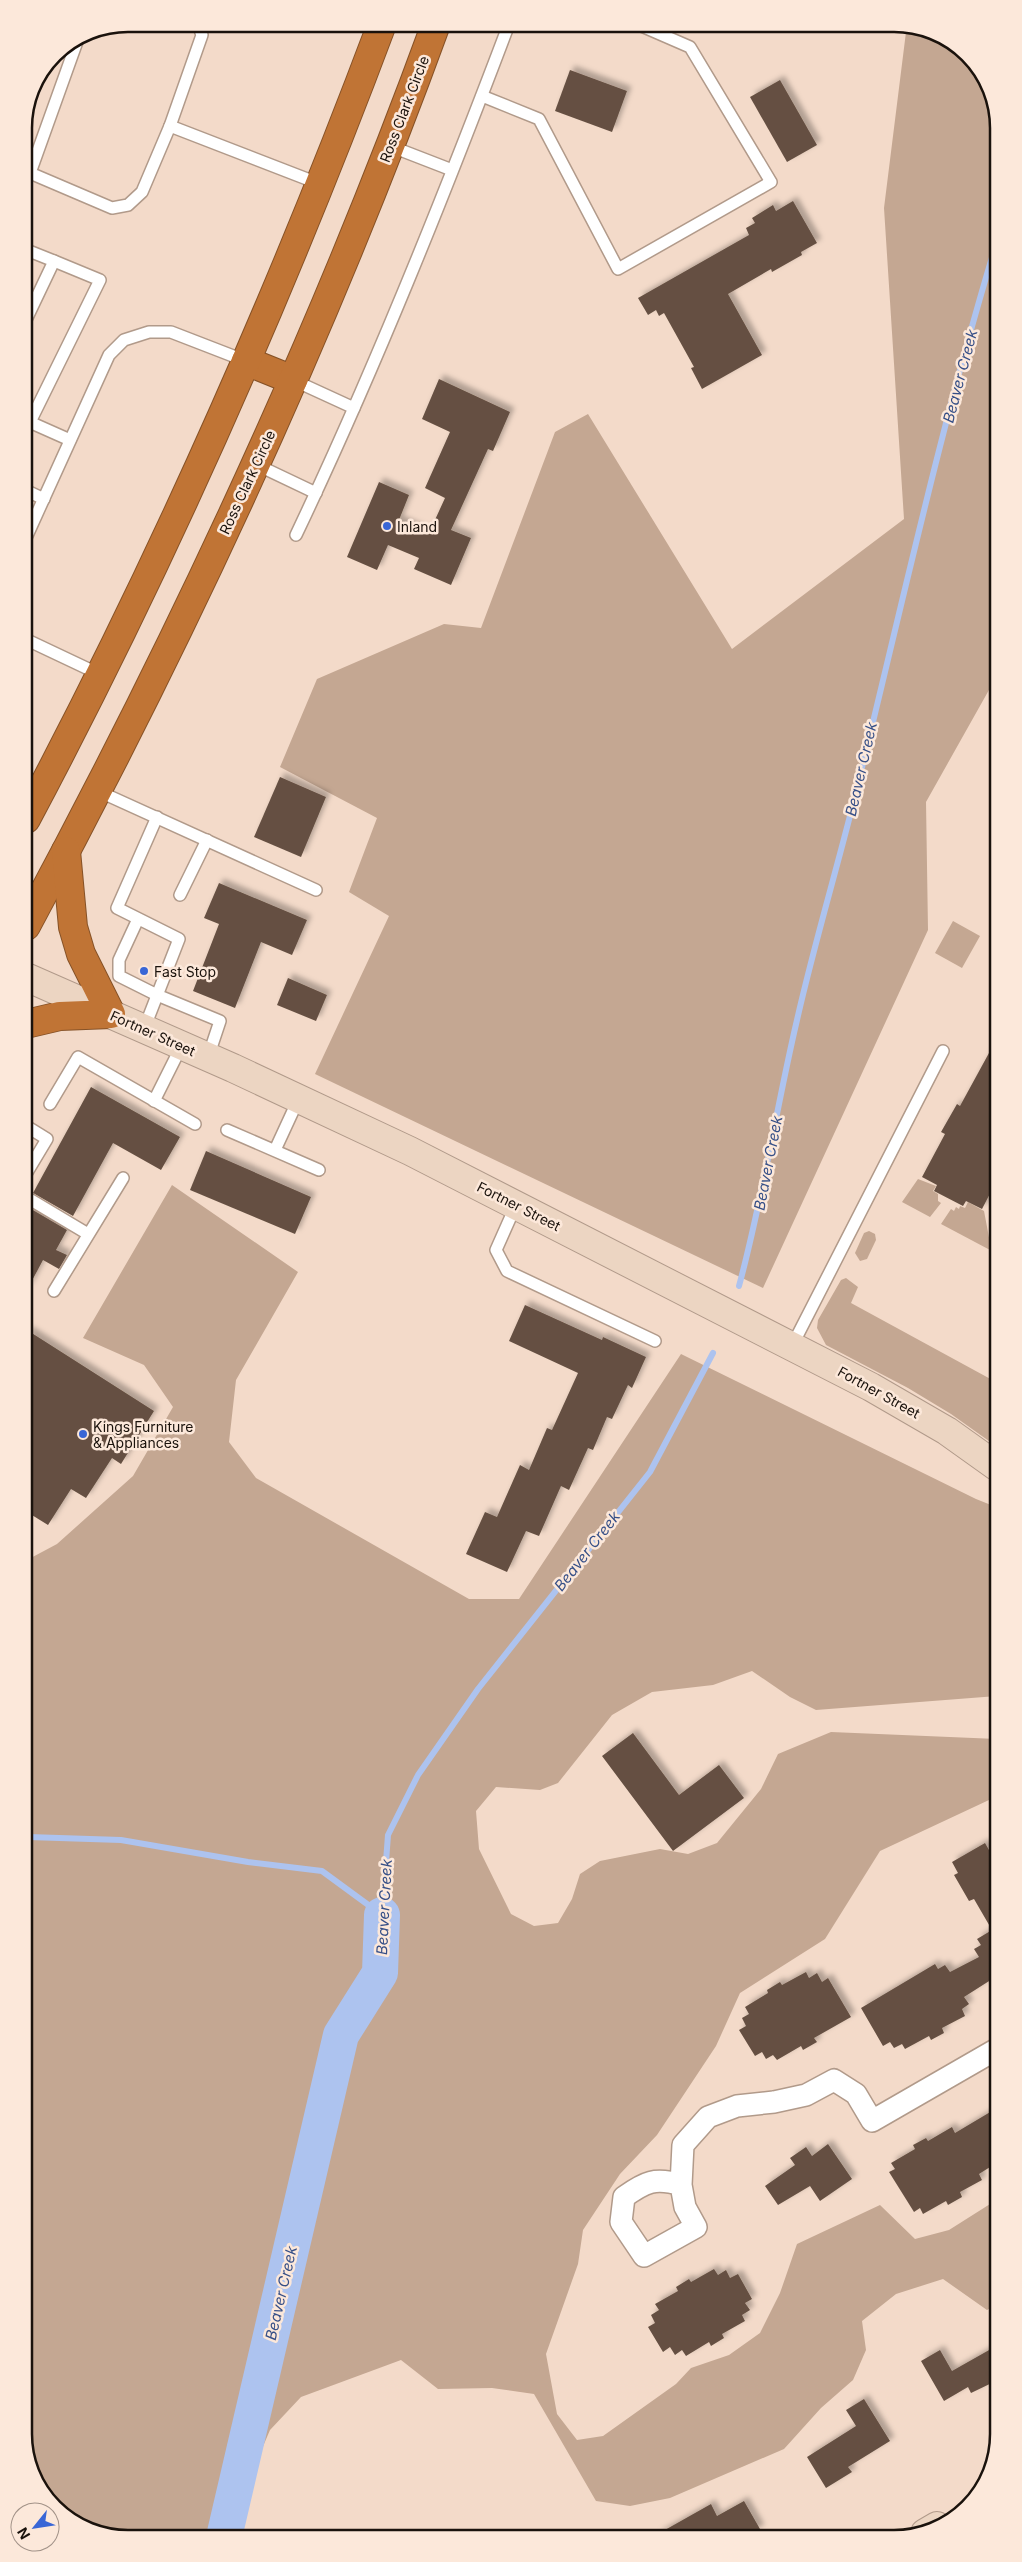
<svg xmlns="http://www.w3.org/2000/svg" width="1022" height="2562" font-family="Inter,sans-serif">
	<defs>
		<filter id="shadow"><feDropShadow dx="4.5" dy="-4.5" stdDeviation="2.5" flood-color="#0004"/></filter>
	</defs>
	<rect width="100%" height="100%" fill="#f3dac9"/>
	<g fill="#c4a792">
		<polygon points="909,27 958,46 993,95 994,681 926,802 928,930 763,1288 315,1074 389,916 349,892 377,818 280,767 317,679 444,624 481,628 555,432 588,414 732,649 904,519 884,208 906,32"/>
		<polygon points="953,921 980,936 962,968 935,953"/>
		<polygon points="918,1179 936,1186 933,1191 938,1194 938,1201 941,1203 930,1217 902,1202"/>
		<polygon points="172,1185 298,1272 236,1380 229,1442 256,1478 469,1599 519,1599 681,1354 976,1499 996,1507 997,1696 816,1710 790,1697 752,1671 713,1685 652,1692 612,1715 558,1783 540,1790 496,1787 476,1811 479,1849 511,1914 534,1926 558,1923 572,1899 580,1874 600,1861 660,1849 688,1854 717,1843 761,1789 778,1754 831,1732 997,1739 997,1793 989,1800 880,1851 825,1939 740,1993 716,2046 657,2135 620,2174 583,2230 578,2264 546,2354 557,2414 577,2440 603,2436 676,2384 691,2368 729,2355 760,2333 780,2293 797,2244 880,2205 915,2239 949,2230 998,2199 998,2304 987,2310 943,2279 896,2294 862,2321 866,2350 853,2380 821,2408 784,2449 670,2498 630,2506 596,2501 534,2394 492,2388 438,2389 401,2360 301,2397 270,2430 258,2458 241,2537 121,2538 64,2516 29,2467 27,1560 57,1544 133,1476 173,1407 144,1365 83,1338"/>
		<polygon points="995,1196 995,1252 993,1250 995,1246 990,1208"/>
		<polygon points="968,1202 984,1211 991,1248 990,1250 941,1224 951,1209 954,1211 956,1207 959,1209 960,1206 965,1208"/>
		<polygon points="869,1231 875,1234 876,1240 867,1259 860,1261 855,1253 864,1233"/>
		<polygon points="846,1278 858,1287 851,1303 996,1382 996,1446 951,1414 908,1388 826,1345 817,1328 818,1320 841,1280"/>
	</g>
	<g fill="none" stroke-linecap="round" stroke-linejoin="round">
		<g stroke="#adc3ef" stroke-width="6">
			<path d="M739 1286C763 1198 776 1109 797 1020 813 949 834 879 852 808 898 623 938 437 993 254"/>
			<polyline points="28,1837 121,1840 248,1862 322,1871 382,1915"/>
			<polyline points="382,1915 388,1835 418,1775 478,1689 650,1472 713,1353"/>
		</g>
		<polyline stroke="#adc3ef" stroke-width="36" points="224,2537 341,2035 380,1973 382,1915"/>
	</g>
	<g fill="#655042" filter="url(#shadow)">
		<polygon points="570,70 627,91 612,132 555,111"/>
		<polygon points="780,80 817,145 787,162 750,97"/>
		<polygon points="793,201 817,243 801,252 802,255 772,272 771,269 728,294 762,355 702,389 691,368 694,367 664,313 659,316 656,310 648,315 638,298 749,235 746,228 755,223 752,218 773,205 776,211"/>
		<polygon points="439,379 510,412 493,451 488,449 451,530 471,538 451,585 414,569 419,558 388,545 377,570 347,557 379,482 409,495 399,520 429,533 445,498 425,488 450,432 422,419"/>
		<polygon points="280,777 326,797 301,857 254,837"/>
		<polygon points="219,883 307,920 292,955 261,942 235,1008 193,991 219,924 204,918"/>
		<polygon points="288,978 327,995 316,1021 277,1005"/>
		<polygon points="995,1042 995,1184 982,1209 966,1201 963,1206 934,1191 937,1185 922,1177 945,1134 941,1132 957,1104 960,1106"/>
		<polygon points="91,1087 180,1137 161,1170 113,1143 73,1216 33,1193"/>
		<polygon points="206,1151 311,1197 295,1234 190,1190"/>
		<polygon points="26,1206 67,1230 56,1250 67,1255 59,1269 43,1260 27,1290"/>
		<polygon points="525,1305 602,1340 603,1337 646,1357 632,1388 628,1385 612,1419 607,1417 593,1450 588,1448 569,1490 561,1486 539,1536 526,1531 507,1572 466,1554 485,1512 497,1517 520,1465 529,1470 547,1428 552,1430 578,1373 509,1341"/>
		<polygon points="27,1330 154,1411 121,1464 112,1458 86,1498 71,1489 48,1525 27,1512"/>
		<polygon points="633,1733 679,1795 719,1765 744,1798 673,1851 602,1756"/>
		<polygon points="985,1843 997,1864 997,1976 964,1997 969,2004 962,2009 965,2016 942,2028 944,2033 931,2040 929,2036 905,2049 902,2044 894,2048 890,2042 883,2046 861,2008 935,1964 938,1969 945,1965 950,1972 979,1957 974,1949 981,1945 977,1939 992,1930 974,1899 969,1901 954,1875 958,1873 952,1862"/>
		<polygon points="806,1972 809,1978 817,1973 822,1982 828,1978 851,2017 814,2038 817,2042 803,2050 801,2046 777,2060 773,2055 766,2059 762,2052 755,2056 739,2030 746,2026 742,2018 749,2014 745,2007 768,1993 767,1990 780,1982 782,1985"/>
		<polygon points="997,2108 998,2162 979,2174 982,2180 960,2192 962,2197 948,2205 946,2201 923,2214 920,2208 914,2212 889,2172 895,2169 891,2163 915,2149 913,2145 926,2138 928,2141 952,2127 955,2133"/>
		<polygon points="828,2144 852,2179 820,2201 810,2186 778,2205 765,2186 795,2165 790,2158 806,2147 812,2156"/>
		<polygon points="714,2269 718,2275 726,2270 730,2278 738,2274 752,2299 745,2303 750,2310 742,2315 745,2321 722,2334 724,2338 711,2346 709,2342 686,2356 682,2350 675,2355 670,2347 663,2352 648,2327 655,2323 651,2315 659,2310 655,2304 678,2291 676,2287 689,2279 691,2282"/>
		<polygon points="998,2345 998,2380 971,2393 968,2387 944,2401 921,2361 940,2350 952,2371"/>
		<polygon points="864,2399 890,2441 848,2467 852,2472 826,2488 807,2457 856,2426 846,2410"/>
		<polygon points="744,2501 760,2529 750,2534 656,2535 711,2504 717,2516"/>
	</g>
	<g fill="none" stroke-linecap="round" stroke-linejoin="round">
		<g stroke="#b19a8a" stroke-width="14">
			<g id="lane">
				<polyline points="78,39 30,173 112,208 128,205 142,192 170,126 202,35 198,24"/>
				<polyline points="482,96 539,119 618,269 771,182 690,47 637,24"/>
				<polyline points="170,126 320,184"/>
				<polyline points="390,146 452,170"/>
				<polyline points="24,249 54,261 24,324"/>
				<polyline points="293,380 354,408"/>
				<polyline points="25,420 70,440"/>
				<polyline points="30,422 100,280 54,261"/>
				<polyline points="255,464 316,493"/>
				<polyline points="25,490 44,499"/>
				<path d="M296 535C375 369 444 196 509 24"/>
				<polyline points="25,540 109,355 124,340 149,332 171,332 246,361"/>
				<polyline points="25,639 99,674"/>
				<polyline points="98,791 316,890"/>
				<polyline points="180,895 207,840"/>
				<polyline points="138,919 119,960 119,976 157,995 220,1021 208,1057"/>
				<polyline points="144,1029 179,939 117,908 157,817"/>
				<polyline points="154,1101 182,1045"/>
				<polyline points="50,1104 78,1057 195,1124"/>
				<polyline points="26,1126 47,1139 26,1174"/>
				<polyline points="227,1130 319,1170"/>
				<polyline points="275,1150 299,1098"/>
				<polyline points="26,1197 88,1234"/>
				<polyline points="516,1205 496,1250 507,1271 655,1341"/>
				<polyline points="54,1291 123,1178"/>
				<polyline points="792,1346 943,1051"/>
			</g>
		</g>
		<g stroke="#b19a8a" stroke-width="24">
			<path id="street" d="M681 2185C655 2177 645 2182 624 2197L621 2222 644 2256 696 2227 685 2207 681 2185 683 2145 708 2117 737 2106 774 2102 806 2095 834 2080 856 2094 872 2121 997 2049"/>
		</g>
		<g stroke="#b19a8a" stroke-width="30">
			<g id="secondary">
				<polyline points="26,977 233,1068 410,1151 871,1387 947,1431 996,1466"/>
				<polyline points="925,2533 937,2526"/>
			</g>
		</g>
		<g stroke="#865227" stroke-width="30">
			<g id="highway">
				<polyline points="246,361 293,380"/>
				<path d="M26 819C162 563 280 296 382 24"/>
				<path d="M26 926C183 635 323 334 436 24"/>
				<polyline points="26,1024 60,1016 111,1014 81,954 73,927 66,851"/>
			</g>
		</g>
		<use href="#lane" stroke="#fff" stroke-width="11"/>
		<use href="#street" stroke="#fff" stroke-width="21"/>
		<use href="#secondary" stroke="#ecd5c2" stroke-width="28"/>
		<use href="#highway" stroke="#c07435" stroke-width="28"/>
	</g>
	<g fill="#3966d6" stroke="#fce8da" stroke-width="2">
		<circle cx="387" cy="526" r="5"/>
		<circle cx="144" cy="971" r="5"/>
		<circle cx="83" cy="1434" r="5"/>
	</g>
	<g text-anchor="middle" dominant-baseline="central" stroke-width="5" stroke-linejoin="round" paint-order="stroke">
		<g font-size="14" fill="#1a120c" stroke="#fce8da">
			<text transform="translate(404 109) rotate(-69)">Ross Clark Circle</text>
			<text transform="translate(247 482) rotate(-65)">Ross Clark Circle</text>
			<text transform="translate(153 1033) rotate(24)">Fortner Street</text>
			<text transform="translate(519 1206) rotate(27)">Fortner Street</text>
			<text transform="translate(879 1392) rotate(29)">Fortner Street</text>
		</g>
		<g font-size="14" fill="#1a120c" stroke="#fce8da" text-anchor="start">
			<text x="397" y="526">Inland</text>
			<text x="154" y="971">Fast Stop</text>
			<text x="93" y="1426">Kings Furniture<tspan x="93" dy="16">&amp; Appliances</tspan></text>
		</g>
		<g font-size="15" font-style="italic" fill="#364f87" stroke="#fce8da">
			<text transform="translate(960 376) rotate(-75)">Beaver Creek</text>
			<text transform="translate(861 769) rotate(-77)">Beaver Creek</text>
			<text transform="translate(768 1163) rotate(-79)">Beaver Creek</text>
			<text transform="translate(587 1551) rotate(-52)">Beaver Creek</text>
			<text transform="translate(384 1907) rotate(-87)">Beaver Creek</text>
			<text transform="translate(281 2293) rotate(-77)">Beaver Creek</text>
		</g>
	</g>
	<path d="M0 0H1022V2562H0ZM128 32H894A96 96 0 0 1 990 128V2434A96 96 0 0 1 894 2530H128A96 96 0 0 1 32 2434V128A96 96 0 0 1 128 32Z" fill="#fce8da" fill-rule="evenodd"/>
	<path fill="none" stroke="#1a120c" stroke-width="2.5" d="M128 32H894A96 96 0 0 1 990 128V2434A96 96 0 0 1 894 2530H128A96 96 0 0 1 32 2434V128A96 96 0 0 1 128 32Z"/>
	<g transform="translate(35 2527) rotate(240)"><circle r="24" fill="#fce8da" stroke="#a29288"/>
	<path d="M0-4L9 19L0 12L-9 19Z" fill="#3966d6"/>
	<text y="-8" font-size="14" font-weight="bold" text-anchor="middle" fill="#1a120c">N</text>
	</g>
</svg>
